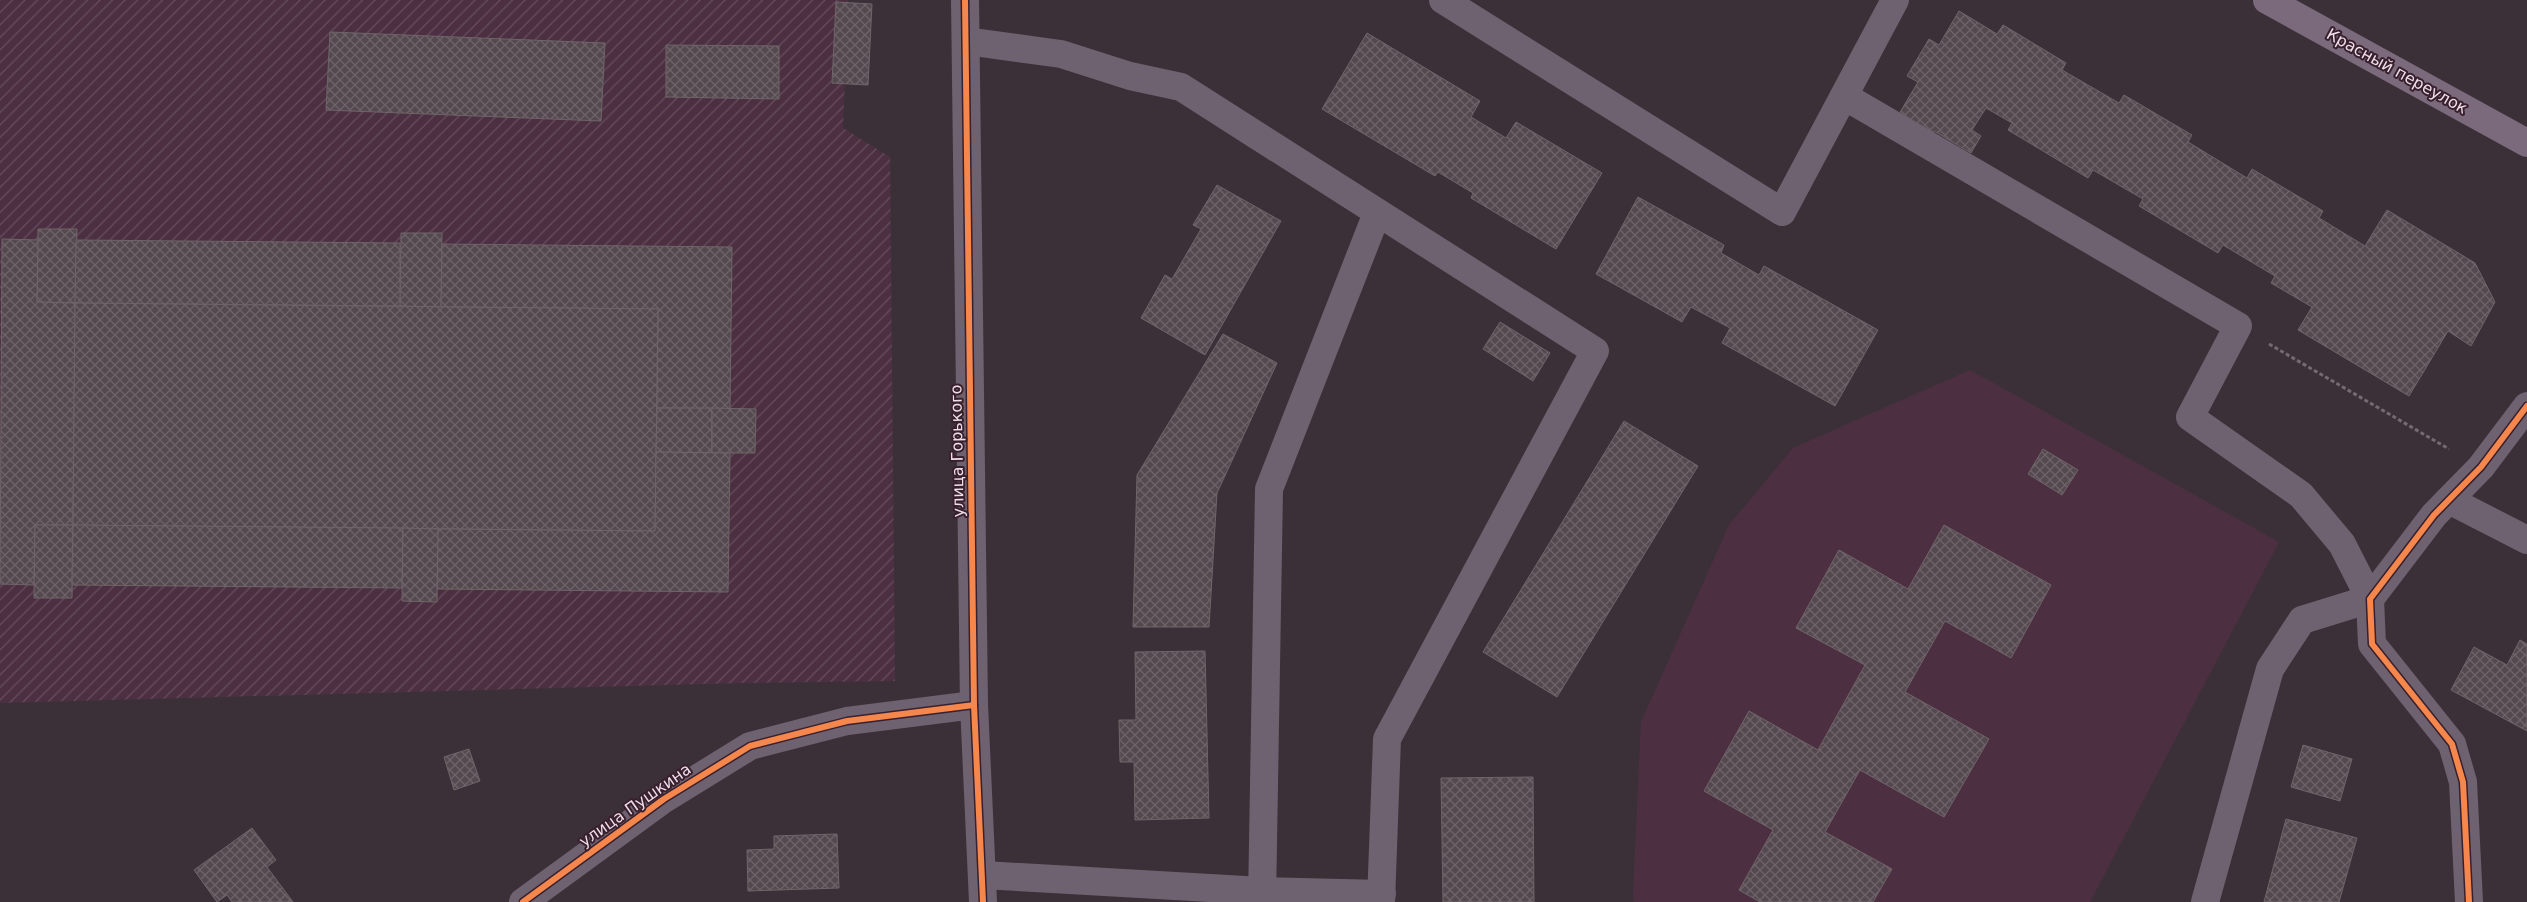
<svg xmlns="http://www.w3.org/2000/svg" width="2527" height="902" font-family="'DejaVu Sans',sans-serif">
	<defs>
		<pattern id="industrial-furrows" width="10" height="10" patternUnits="userSpaceOnUse" patternTransform="scale(1.25)"><rect width="10" height="10" fill="#4c3042"/><path d="M-1 1l2-2M0 10L10 0M9 11l2-2" fill="none" stroke="#664e5d"/></pattern>
		<pattern id="building-cross-hatch" width="8" height="8" patternUnits="userSpaceOnUse" patternTransform="scale(1.25)"><rect width="8" height="8" fill="#54494e"/><path d="M0 0l8 8M0 8l8-8" fill="none" stroke="#6d6368"/></pattern>
	</defs>
	<rect width="100%" height="100%" fill="#3c3038"/>
	<polygon fill="#4c3042" points="1970,370 2279,542 2090,902 1634,902 1633,895 1641,722 1729,525 1793,448"/>
	<polygon fill="url(#industrial-furrows)" points="0,0 848,0 843,128 890,157 895,681 741,683 0,703"/>
	<g fill="url(#building-cross-hatch)" stroke="#706469">
		<polygon points="836,2 872,4 868,85 832,83"/>
		<polygon points="1959,11 1997,34 2003,25 2066,63 2062,70 2119,103 2124,95 2192,135 2188,142 2247,178 2252,169 2323,211 2319,218 2365,246 2387,210 2475,263 2495,302 2471,346 2448,331 2409,396 2298,330 2312,307 2271,283 2275,276 2223,245 2218,253 2139,206 2143,199 2093,170 2088,178 2008,130 2012,123 1986,108 1972,130 1981,136 1971,153 1934,131 1929,139 1896,119 1918,82 1907,76 1929,39 1939,45"/>
		<polygon points="330,32 605,43 601,121 326,110"/>
		<polygon points="1367,33 1480,101 1471,117 1506,138 1516,122 1602,173 1556,249 1471,198 1473,193 1438,172 1435,176 1322,109"/>
		<polygon points="666,45 779,46 779,99 666,97"/>
		<polygon points="1217,185 1281,221 1205,355 1141,318 1165,275 1172,279 1201,229 1193,225"/>
		<polygon points="1638,197 1724,245 1721,253 1759,275 1764,266 1878,330 1835,406 1722,343 1730,328 1691,307 1682,322 1596,274"/>
		<polygon points="38,229 77,229 75,303 37,302"/>
		<polygon points="401,233 442,233 441,307 400,306"/>
		<polygon points="2,239 38,240 37,302 75,303 73,525 35,525 34,585 0,584"/>
		<polygon points="76,240 400,243 400,306 75,303"/>
		<polygon points="442,244 732,247 730,409 657,408 658,309 441,307"/>
		<polygon points="75,303 658,309 655,531 73,525"/>
		<polygon points="1500,322 1550,353 1533,381 1483,349"/>
		<polygon points="1223,334 1277,363 1217,493 1209,627 1133,627 1137,475"/>
		<polygon points="657,408 712,408 712,453 656,452"/>
		<polygon points="712,408 756,409 755,453 712,453"/>
		<polygon points="1624,421 1698,466 1557,697 1483,652"/>
		<polygon points="2043,449 2078,470 2062,495 2028,474"/>
		<polygon points="656,452 730,453 728,592 437,589 438,529 655,531"/>
		<polygon points="35,525 73,525 72,598 34,598"/>
		<polygon points="73,525 403,528 402,588 72,585"/>
		<polygon points="1944,525 2051,585 2011,658 1945,621 1905,692 1989,739 1944,817 1860,770 1825,832 1892,869 1873,902 1760,902 1739,890 1773,830 1704,791 1749,711 1818,750 1865,665 1796,628 1839,550 1908,589"/>
		<polygon points="403,528 438,529 437,602 402,601"/>
		<polygon points="2520,640 2527,644 2527,731 2451,690 2474,647 2507,665"/>
		<polygon points="1205,651 1209,818 1135,820 1134,762 1120,762 1119,720 1136,720 1135,652"/>
		<polygon points="2303,745 2352,759 2340,801 2291,787"/>
		<polygon points="469,749 480,781 454,790 444,757"/>
		<polygon points="1533,777 1534,902 1443,902 1441,778"/>
		<polygon points="2286,819 2357,838 2339,902 2264,902"/>
		<polygon points="252,828 276,860 267,867 293,902 232,902 227,895 217,902 194,870"/>
		<polygon points="837,834 839,888 748,891 747,850 774,849 774,836"/>
	</g>
	<g fill="none" stroke-linecap="round" stroke-linejoin="round">
		<polyline stroke="#746a74" stroke-width="3" stroke-dasharray="4 2.5" stroke-linecap="butt" points="2269,344 2449,449"/>
		<g stroke="#6e6270" stroke-width="28">
			<polyline points="965,0 974,705 983,902"/>
			<polyline points="1443,0 1782,212 1895,0"/>
			<polyline points="966,41 1061,54 1130,76 1181,87 1595,351 1387,739 1381,902"/>
			<polyline points="1844,96 2238,326 2190,417 2301,495 2342,544 2370,599 2302,620 2270,669 2205,902"/>
			<polyline points="2449,500 2527,540"/>
			<polyline points="983,875 1262,891 1382,894"/>
			<polyline points="523,902 664,799 750,746 847,721 974,705"/>
			<polyline points="1262,902 1269,489 1377,213"/>
			<polyline points="2469,902 2463,782 2452,744 2372,644 2370,599 2434,515 2481,467 2527,406"/>
		</g>
		<polyline stroke="#7a6a7c" stroke-width="28" points="2267,0 2527,143"/>
		<g stroke="#38202f" stroke-width="9">
			<g id="cycleway">
				<polyline points="965,0 974,705 983,902"/>
				<polyline points="523,902 664,799 750,746 847,721 974,705"/>
				<polyline points="2469,902 2463,782 2452,744 2372,644 2370,599 2434,515 2481,467 2527,406"/>
			</g>
		</g>
		<use href="#cycleway" stroke="#f5874c" stroke-width="6"/>
	</g>
	<g text-anchor="middle" dominant-baseline="central" stroke-width="4" stroke-linejoin="round" paint-order="stroke">
		<g font-size="16" fill="#eedee7" stroke="#38202f">
			<text transform="translate(2397 71) rotate(29)">Красный переулок</text>
			<text transform="translate(957 451) rotate(-91)">улица Горького</text>
			<text transform="translate(635 805) rotate(-35)">улица Пушкина</text>
		</g>
	</g>
</svg>
